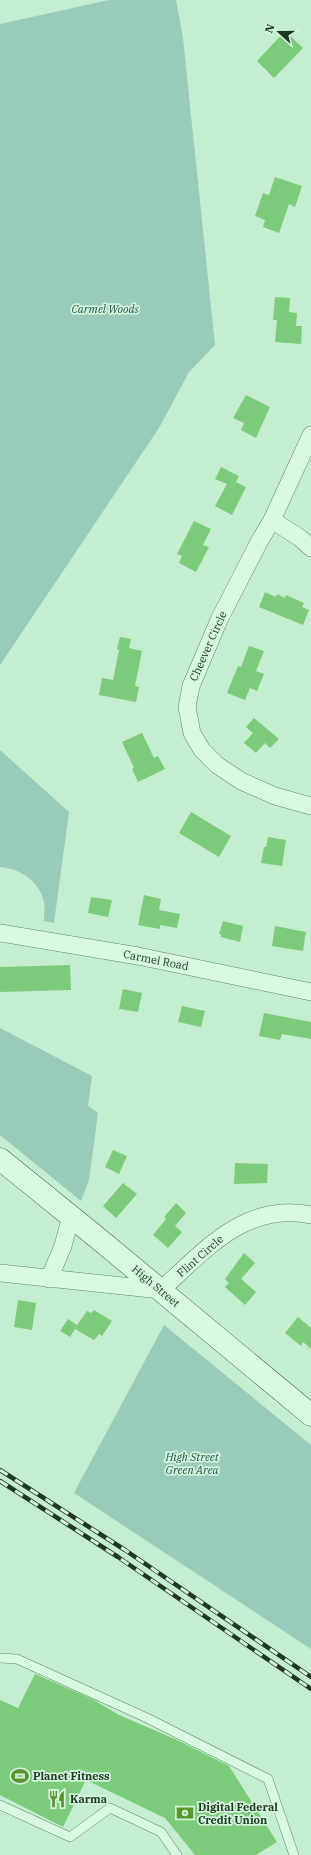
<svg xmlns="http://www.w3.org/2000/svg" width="311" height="1855" font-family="'IBM Plex Serif',serif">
	<rect width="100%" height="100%" fill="#c5edcf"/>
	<g fill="#99cbbb">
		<polygon points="109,0 176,0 183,38 215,345 189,372 159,428 0,665 0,24"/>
		<path d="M0 750 69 812 54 923 44 921C44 915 45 908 44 902 40 881 20 869 0 867Z"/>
		<polygon points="0,1028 92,1076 88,1106 98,1113 89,1180 81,1201 0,1135"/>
		<polygon points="164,1325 311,1445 311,1649 74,1493"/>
	</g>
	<g fill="#7ccb7b">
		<polygon points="285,31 303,48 274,78 257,61"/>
		<polygon points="275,177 302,186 295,207 289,204 279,233 263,227 265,220 255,216 263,193 269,195"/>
		<polygon points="275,297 290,298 289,312 297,313 296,326 302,326 301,344 275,342 277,320 273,320"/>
		<polygon points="246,395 270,407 256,438 241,430 244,423 233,418"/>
		<polygon points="221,467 239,476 236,482 246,487 232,515 215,506 227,484 215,479"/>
		<polygon points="194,521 211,529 203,545 209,547 196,572 179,563 182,556 177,554"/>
		<polygon points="265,592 276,597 277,594 285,598 286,595 304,603 302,607 309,610 303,625 259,607"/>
		<polygon points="120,637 131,639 129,648 142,651 135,686 139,687 136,702 99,695 102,678 113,680 119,650 117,649"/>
		<polygon points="249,646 264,651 256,671 264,674 257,691 250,688 245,700 227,693 238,666 241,667"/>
		<polygon points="254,718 279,739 270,748 265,743 256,753 244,743 253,733 246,727"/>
		<polygon points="142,733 154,758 158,756 165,769 138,782 132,769 134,768 122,742"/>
		<polygon points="191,812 231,836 219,857 179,833"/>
		<polygon points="268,837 286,840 282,866 261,863 264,847 266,847"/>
		<polygon points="144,895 161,899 159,910 180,914 177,928 160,925 160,929 138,925"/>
		<polygon points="91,897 112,900 108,917 88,913"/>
		<polygon points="223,921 243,926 240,942 221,937 221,934 219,934"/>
		<polygon points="275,926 306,932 303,951 272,946"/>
		<polygon points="70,965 71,990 0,992 0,967"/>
		<polygon points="123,989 142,993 138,1012 119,1009"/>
		<polygon points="182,1006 205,1011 201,1027 178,1022"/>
		<polygon points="264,1013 311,1022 311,1039 282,1034 280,1040 259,1036"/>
		<polygon points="113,1150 127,1156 119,1174 105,1167"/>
		<polygon points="235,1163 268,1164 267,1183 234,1184"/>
		<polygon points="123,1183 137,1194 116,1218 103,1206"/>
		<polygon points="176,1203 186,1213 175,1226 182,1232 168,1248 153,1235 166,1219 164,1217"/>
		<polygon points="244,1253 255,1263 241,1279 256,1292 245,1305 225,1287 229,1283 225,1279"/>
		<polygon points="18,1300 36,1303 32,1330 14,1327"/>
		<polygon points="94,1310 112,1321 102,1336 99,1334 94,1340 75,1329 70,1337 60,1331 68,1319 77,1325 87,1311 91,1313"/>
		<polygon points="298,1317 311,1328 311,1349 303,1342 301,1346 285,1333"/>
		<polygon points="35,1674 92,1699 119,1715 175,1739 229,1766 277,1842 256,1855 195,1855 165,1818 86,1780 63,1827 0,1795 0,1700 18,1708"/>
	</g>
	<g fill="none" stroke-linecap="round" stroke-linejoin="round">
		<g stroke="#5b8860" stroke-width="10">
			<g id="service">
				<polyline points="0,1658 17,1659 147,1718 268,1779 294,1855"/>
				<polyline points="0,1805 70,1837 110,1808 161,1832 177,1855"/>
			</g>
		</g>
		<g stroke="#5b8860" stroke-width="18">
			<g id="minor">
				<polyline points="311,435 272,520 259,542 219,620 191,686 187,707 192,733 202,750 217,765 241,781 275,796 311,806"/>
				<polyline points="272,520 300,538 311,548"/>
				<polyline points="0,933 138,956 311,992"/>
				<path d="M0 1273 161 1290C204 1251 246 1201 311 1215"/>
				<polyline points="49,1279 63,1246 71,1216"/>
			</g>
		</g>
		<g stroke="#3e6a41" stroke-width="23">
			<polyline id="secondary" points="0,1159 94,1235 311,1415"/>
		</g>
		<use href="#service" stroke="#d8f8e0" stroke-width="9"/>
		<use href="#minor" stroke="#d8f8e0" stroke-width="17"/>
		<use href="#secondary" stroke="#d8f8e0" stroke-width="22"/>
		<g stroke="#1f3820" stroke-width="4.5">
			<g id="rail">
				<polyline points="0,1470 125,1550 311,1677"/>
				<polyline points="0,1481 118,1557 311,1689"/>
			</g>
		</g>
		<use href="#rail" stroke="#d4f5dd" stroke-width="3" stroke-dasharray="9" stroke-linecap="butt"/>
	</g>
	<defs>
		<g id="stadium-bare" transform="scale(1.38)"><path d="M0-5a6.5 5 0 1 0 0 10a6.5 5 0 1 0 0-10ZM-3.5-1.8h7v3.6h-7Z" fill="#5b962c" stroke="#d4f5dd" stroke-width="2.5" paint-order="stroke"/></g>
		<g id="restaurant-bare" transform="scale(1.38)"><path d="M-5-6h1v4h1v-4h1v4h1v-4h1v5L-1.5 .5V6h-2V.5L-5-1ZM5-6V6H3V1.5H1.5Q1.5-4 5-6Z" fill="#5b962c" stroke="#d4f5dd" stroke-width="2.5" paint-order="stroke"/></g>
		<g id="bank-bare" transform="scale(1.38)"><path d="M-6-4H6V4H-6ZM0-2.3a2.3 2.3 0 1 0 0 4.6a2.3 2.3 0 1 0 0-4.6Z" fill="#5b962c" stroke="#d4f5dd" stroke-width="2.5" paint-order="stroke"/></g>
	</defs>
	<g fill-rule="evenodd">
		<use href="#stadium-bare" x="20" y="1776"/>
		<use href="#restaurant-bare" x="57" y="1799"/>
		<use href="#bank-bare" x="185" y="1813"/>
	</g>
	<g text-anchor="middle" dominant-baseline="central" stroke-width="3.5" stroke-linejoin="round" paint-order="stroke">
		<g font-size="11" font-style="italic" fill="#26544c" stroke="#d4f5dd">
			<text x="105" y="309">Carmel Woods</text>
			<text x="192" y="1457">High Street<tspan x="192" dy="13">Green Area</tspan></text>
		</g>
		<g font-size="11" fill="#1f3820" stroke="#d4f5dd">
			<text transform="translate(208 646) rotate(-66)">Cheever Circle</text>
			<text transform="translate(156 960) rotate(11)">Carmel Road</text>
			<text transform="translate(200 1256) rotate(-41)">Flint Circle</text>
			<text transform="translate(156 1286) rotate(40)">High Street</text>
		</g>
		<g font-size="11" font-weight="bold" fill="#1f3820" stroke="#d4f5dd" text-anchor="start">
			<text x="33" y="1776">Planet Fitness</text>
			<text x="70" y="1799">Karma</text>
			<text x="198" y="1807">Digital Federal<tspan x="198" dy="13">Credit Union</tspan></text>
		</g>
	</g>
	<g transform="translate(279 32) rotate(291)" stroke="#d4f5dd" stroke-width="3" paint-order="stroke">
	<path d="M0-3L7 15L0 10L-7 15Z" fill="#1f3820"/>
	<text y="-6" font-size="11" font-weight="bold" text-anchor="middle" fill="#1f3820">N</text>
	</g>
</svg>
